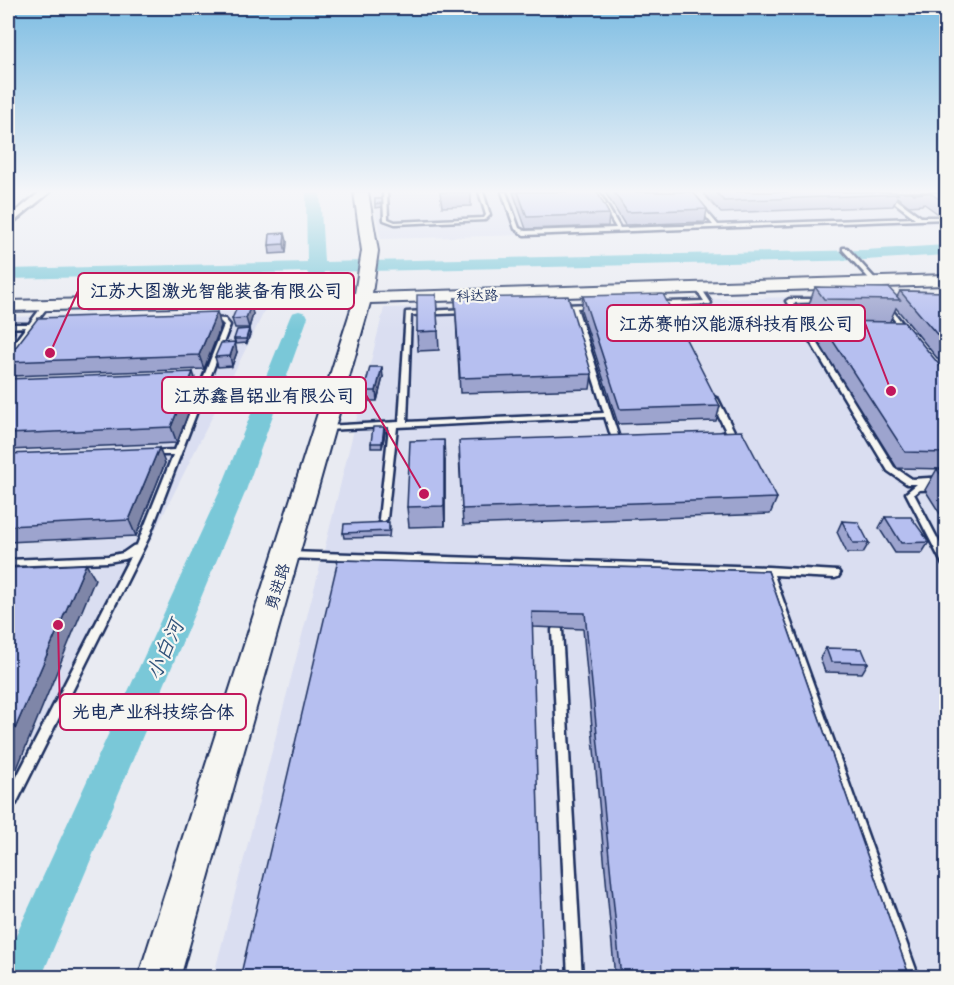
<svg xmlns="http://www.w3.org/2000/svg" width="954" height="985" font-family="'Playpen Sans','LXGW WenKai TC',sans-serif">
	<rect width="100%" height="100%" fill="#e9ebf2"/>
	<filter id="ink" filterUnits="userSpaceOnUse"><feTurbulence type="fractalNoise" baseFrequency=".0167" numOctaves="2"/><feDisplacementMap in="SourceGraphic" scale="12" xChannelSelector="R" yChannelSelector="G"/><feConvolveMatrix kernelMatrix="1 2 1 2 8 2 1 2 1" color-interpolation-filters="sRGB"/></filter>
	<g filter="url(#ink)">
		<g fill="#dadef1">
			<polygon points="371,192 946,192 946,223 381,239"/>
			<polygon points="946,293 946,977 213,978 325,547 384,308"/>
			<polygon points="265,310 208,425 8,825 8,317"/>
		</g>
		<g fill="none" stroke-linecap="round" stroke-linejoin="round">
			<g fill="#7ac8d8" fill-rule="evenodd">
				<polygon points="306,192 320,192 324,262 865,250 946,245 946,255 865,260 324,272 322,277 310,277 307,272 8,279 8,269 307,262"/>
				<polygon points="299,311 306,313 308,317 245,493 41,978 8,978 8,953 219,493 290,317 292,313"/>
			</g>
			<g stroke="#1b2f5e" stroke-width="5">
				<g id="lane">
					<polygon points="383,192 387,192 388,219 395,222 484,218 486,215 479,192 483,192 490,215 485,220 395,224 384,220"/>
					<polygon points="502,192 506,192 519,228 525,231 616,228 595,192 599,192 620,228 713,225 686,192 690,192 718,225 915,218 881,192 886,192 921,217 946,217 946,219 524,235 515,229"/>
					<polygon points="843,248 847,248 879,283 879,285 875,285 843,250"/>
					<polygon points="699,287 701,288 711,303 710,304 666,306 663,304 666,302 704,301 696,289"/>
					<polygon points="820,299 822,300 822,302 793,303 894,467 912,479 946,477 946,483 922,484 946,483 946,489 919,490 914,494 946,555 946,566 943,565 906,493 917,484 907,484 888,471 786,301 789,299"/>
					<polygon points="46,303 49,305 35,323 45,324 45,326 32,327 10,356 8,357 8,351 26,327 8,328 8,324 29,324 44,304"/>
					<polygon points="592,304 594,305 594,307 577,308 619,438 625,438 626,440 625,442 613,442 605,417 397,427 387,519 383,522 380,521 379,519 389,427 325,430 321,428 325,426 399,422 406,312 467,309 470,311 467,313 411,315 407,422 604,413 571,308 563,309 560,307 563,305"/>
					<polygon points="887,305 889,306 907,329 907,331 903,331 885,308 884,307"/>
					<polygon points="209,318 225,319 230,325 149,537 16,804 8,806 8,794 130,557 125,559 108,562 8,566 8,560 108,556 123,553 133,546 137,545 173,455 152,455 148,453 152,451 175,450 224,325 221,322 207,321 206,320"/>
					<polygon points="711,397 714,397 718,399 736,435 735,437 725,437 721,435 722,433 727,433 710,399"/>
					<polygon points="289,552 768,567 838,571 840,574 838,577 835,578 774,575 919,978 905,978 765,575 289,558 286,557 284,555 286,553"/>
					<polygon points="557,626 561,627 562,630 582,978 568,978 552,630 553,627"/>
				</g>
			</g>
			<g stroke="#1b2f5e" stroke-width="5">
				<polygon id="street" points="40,192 50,192 11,224 8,225 8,218"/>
			</g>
			<g stroke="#1b2f5e" stroke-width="4">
				<polygon id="secondary" points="354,192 368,192 378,251 372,293 946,275 946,285 370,303 180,978 138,978 353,303 8,311 8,301 355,293 362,251"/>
			</g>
			<use href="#lane" fill="#f6f6f2" fill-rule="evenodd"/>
			<use href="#street" fill="#f6f6f2" fill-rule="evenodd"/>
			<use href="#secondary" fill="#f6f6f2" fill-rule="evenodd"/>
		</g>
		<g fill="#9da4ce" stroke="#1b2f5e" stroke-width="1.5">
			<polygon points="440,192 471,192 471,206 442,207"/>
			<polygon points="513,192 597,192 609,214 608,226 526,229"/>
			<polygon points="605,192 693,192 707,209 705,222 625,225"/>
			<polygon points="702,192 946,192 946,213 937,213 923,203 922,205 909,206 897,197 893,206 721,213"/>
			<polygon points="375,199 382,199 382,207 375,208"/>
			<polygon points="287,241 286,253 270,254 269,245"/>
			<polygon points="815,287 897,297 900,291 946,292 946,369 896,308 890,321 946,373 946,469 897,468 814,335 817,327 814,327 806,314"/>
			<polygon points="436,295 439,350 418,351 417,332"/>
			<polygon points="583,296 720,406 716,421 618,424 581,310"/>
			<polygon points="455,298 592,374 590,389 460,393"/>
			<polygon points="253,314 249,328 235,328 232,319"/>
			<polygon points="221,326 204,369 12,376 8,368 8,357"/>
			<polygon points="250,334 247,343 235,344 234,339"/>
			<polygon points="237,352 232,366 218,367 215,357"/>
			<polygon points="383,377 377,401 365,401 364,391"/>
			<polygon points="8,379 198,387 177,443 8,450"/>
			<polygon points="385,432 382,448 371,448 371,443"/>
			<polygon points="8,454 165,463 136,536 8,542"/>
			<polygon points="459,456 777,498 770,514 463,525"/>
			<polygon points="445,461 445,526 409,527 407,507"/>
			<polygon points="937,469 946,470 946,523 925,490"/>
			<polygon points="885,517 929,542 922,553 895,553 879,528"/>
			<polygon points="842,521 869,543 863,553 847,553 837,532"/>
			<polygon points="390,527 389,537 344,538 343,533"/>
			<polygon points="338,560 768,571 910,978 615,978 583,629 533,627"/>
			<polygon points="826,648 868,663 862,673 825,672 820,658"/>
		</g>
		<g fill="#7f86a8" stroke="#1b2f5e" stroke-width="1.5">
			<polygon points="285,233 287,241 286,253 284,244"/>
			<polygon points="251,305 253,314 249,328 246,318"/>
			<polygon points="217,312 221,326 204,369 199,355"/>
			<polygon points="8,318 15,332 8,342"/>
			<polygon points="249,329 250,334 247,343 246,339"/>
			<polygon points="235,342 237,352 232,366 230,356"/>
			<polygon points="382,367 383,377 377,401 376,391"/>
			<polygon points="193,372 198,387 177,443 171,427"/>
			<polygon points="384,427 385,432 382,448 382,443"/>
			<polygon points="444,440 445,461 445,526 444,506"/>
			<polygon points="159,448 165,463 136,536 129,520"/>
			<polygon points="86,564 95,579 11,783 8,779 8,745"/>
		</g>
		<g fill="#b6bff0" stroke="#1b2f5e" stroke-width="1.5">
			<polygon points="518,192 597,192 609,214 527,217"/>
			<polygon points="614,192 693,192 707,209 627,212"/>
			<polygon points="716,192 895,192 898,194 724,201"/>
			<polygon points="911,192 925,192 927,193 914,194"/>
			<polygon points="929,192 946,192 946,201 942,201"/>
			<polygon points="375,199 382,199 382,203 375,204"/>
			<polygon points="285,233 284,244 269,245 270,234"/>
			<polygon points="815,287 889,288 900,300 824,299"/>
			<polygon points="900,291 946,292 946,345"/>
			<polygon points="663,294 720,406 620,409 583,296"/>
			<polygon points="417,295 436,295 438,331 417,332"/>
			<polygon points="568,296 592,374 460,378 455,298"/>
			<polygon points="238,305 251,305 246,318 232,319"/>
			<polygon points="217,312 199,355 8,362 8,357 38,318"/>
			<polygon points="820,321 904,322 946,373 946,453 905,452"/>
			<polygon points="249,329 246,339 234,339 237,330"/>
			<polygon points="235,342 230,356 215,357 221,343"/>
			<polygon points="370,367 382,367 376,391 364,391"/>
			<polygon points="193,372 171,427 8,434 8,379"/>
			<polygon points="373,427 384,427 382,443 371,443"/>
			<polygon points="742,431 777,498 462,509 459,441"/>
			<polygon points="444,440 444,506 407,507 410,441"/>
			<polygon points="159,448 129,520 8,526 8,454"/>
			<polygon points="937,469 946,470 946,483"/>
			<polygon points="885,517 911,517 929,542 901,543"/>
			<polygon points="842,521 858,522 869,543 853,543"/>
			<polygon points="389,522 389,531 343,533 344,524"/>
			<polygon points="338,560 768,571 910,978 621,978 585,613 532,612 543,978 240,978"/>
			<polygon points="86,564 8,745 8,568"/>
			<polygon points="826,648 862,649 868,663 831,662"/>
		</g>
	</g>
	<linearGradient id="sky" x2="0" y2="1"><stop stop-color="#7cbce2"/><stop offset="0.58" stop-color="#f5f6f9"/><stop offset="1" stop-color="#f5f6f9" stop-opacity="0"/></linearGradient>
	<rect width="954" height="330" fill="url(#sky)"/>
	<g text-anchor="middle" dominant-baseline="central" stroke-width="4.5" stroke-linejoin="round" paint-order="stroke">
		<g font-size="14" fill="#1b2f5e" stroke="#f6f6f2">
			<text transform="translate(477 295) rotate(-2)">科达路</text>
		</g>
		<g font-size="16" fill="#1b2f5e" stroke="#f6f6f2">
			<text transform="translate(276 586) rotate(-73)">勇进路</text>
		</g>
		<g font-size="21" font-style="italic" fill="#33557c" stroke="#f6f6f2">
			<text transform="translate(163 649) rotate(-66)">小白河</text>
		</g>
	</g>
	<path fill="none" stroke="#c2185b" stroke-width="2" d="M50 353L78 291M891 391L865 323M424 494L366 395M58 625L60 712"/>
	<g fill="#c2185b" stroke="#f6f6f2" stroke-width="2">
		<circle cx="50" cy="353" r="6"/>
		<circle cx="891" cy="391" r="6"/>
		<circle cx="424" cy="494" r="6"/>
		<circle cx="58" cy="625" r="6"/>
	</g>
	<g fill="#f6f6f2" stroke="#c2185b" stroke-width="2">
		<rect x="78" y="273" width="276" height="36" rx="6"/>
		<rect x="607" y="305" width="258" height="36" rx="6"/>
		<rect x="162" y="377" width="204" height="36" rx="6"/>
		<rect x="60" y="694" width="186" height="36" rx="6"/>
	</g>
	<g font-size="18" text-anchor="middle" font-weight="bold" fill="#1b2f5e">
		<text x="216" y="297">江苏大图激光智能装备有限公司</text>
		<text x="736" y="330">江苏赛帕汉能源科技有限公司</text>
		<text x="264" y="402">江苏鑫昌铝业有限公司</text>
		<text x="153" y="718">光电产业科技综合体</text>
	</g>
	<rect width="954" height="985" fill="none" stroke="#f6f6f2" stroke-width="30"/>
	<rect x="15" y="15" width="924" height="955" fill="none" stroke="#1b2f5e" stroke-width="2" filter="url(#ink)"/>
</svg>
